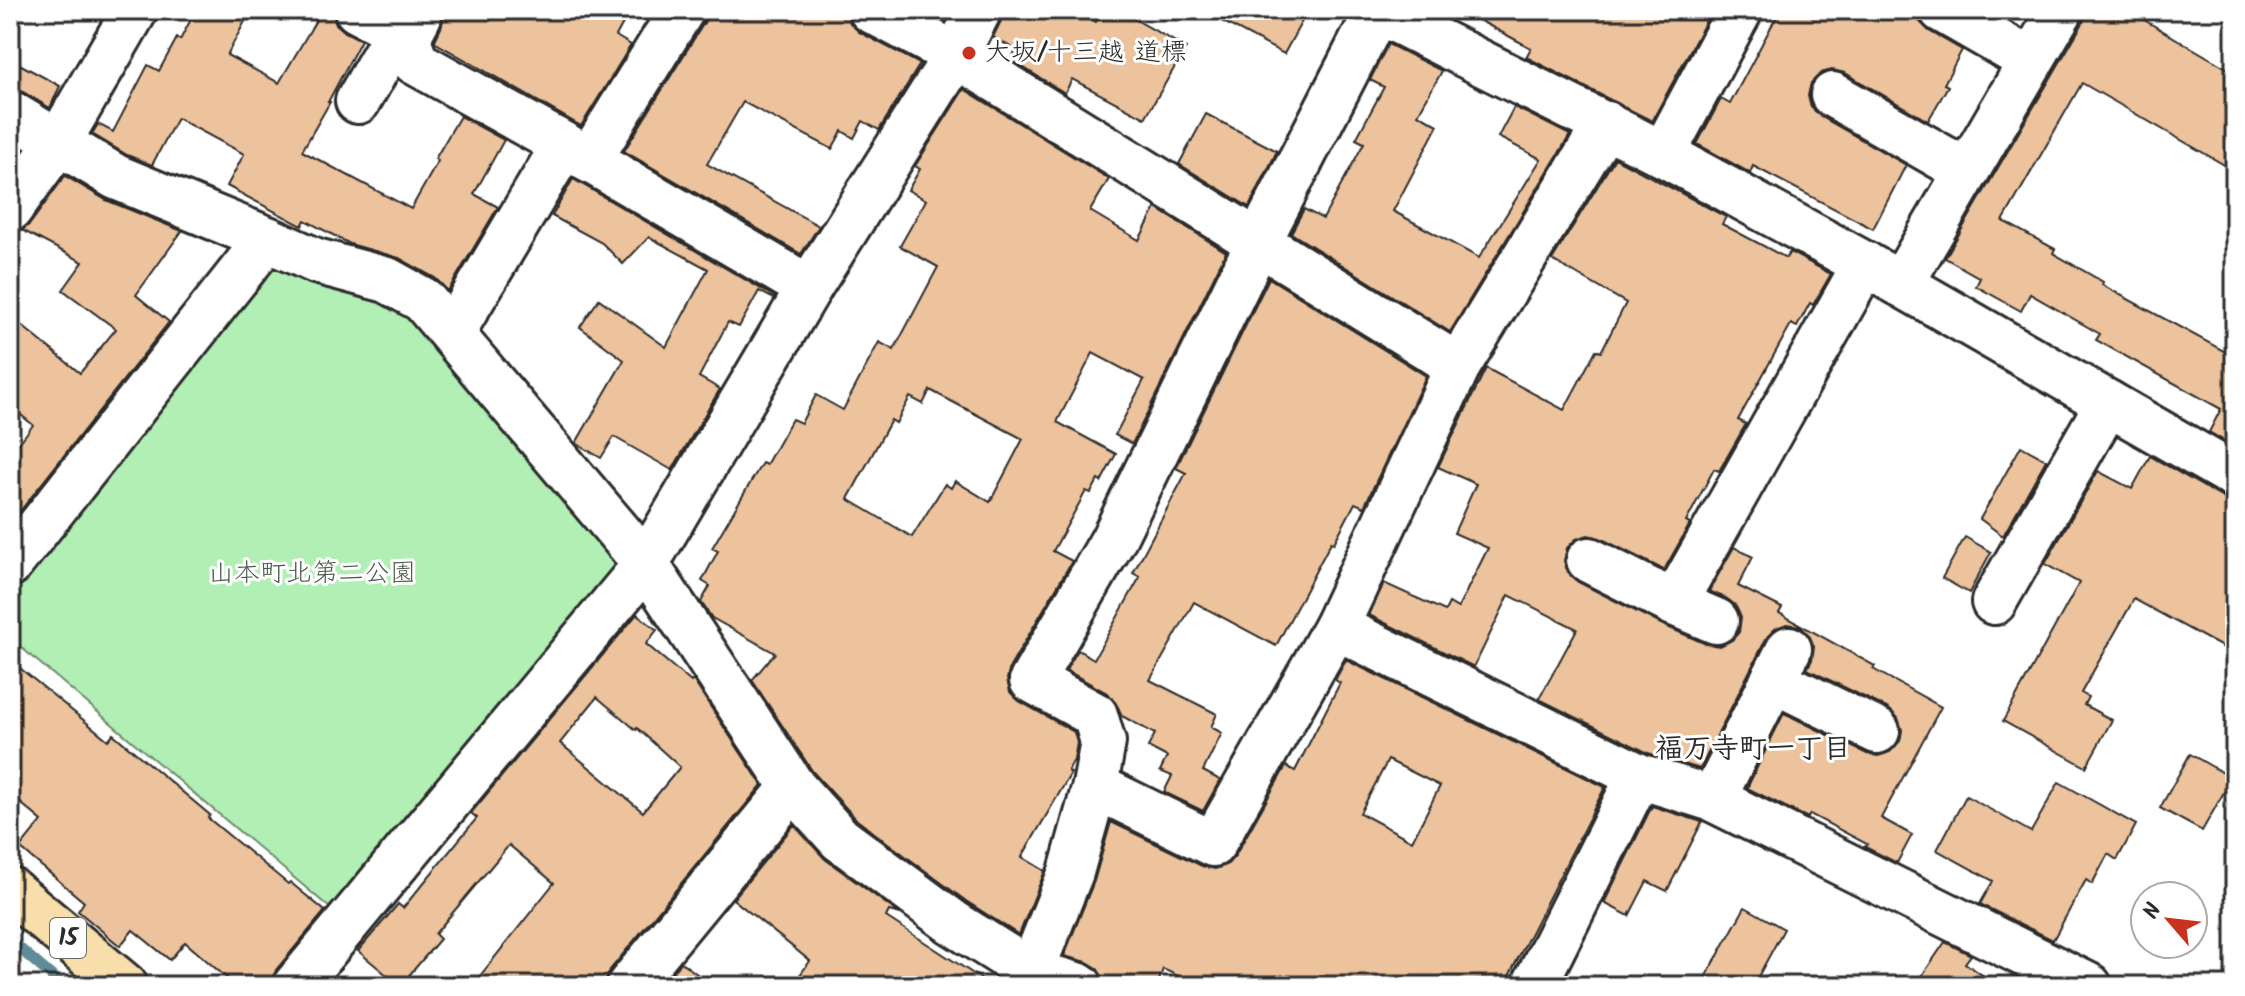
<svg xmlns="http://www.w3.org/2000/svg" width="2245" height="996" font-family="Kalam,'Klee One',sans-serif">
	<rect width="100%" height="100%" fill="#fff"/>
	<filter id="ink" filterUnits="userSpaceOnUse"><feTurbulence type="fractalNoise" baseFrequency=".0125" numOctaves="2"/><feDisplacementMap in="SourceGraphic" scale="16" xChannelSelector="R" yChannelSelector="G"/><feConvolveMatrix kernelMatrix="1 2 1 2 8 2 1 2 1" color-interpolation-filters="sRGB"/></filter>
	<g filter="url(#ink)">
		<polygon fill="#b2efb5" stroke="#6e8d70" stroke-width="2" points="267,268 380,289 427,321 616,564 330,908 10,638 10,586"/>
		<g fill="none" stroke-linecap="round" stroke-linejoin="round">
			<polyline stroke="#608c99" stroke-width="11" points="10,940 63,986"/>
		</g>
		<g fill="#edc39d" stroke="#2b2b2b" stroke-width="2" fill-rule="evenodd">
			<polygon points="196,10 251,10 227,55 279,83 322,10 332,10 336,24 345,32 361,40 328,102 330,102 302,151 411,209 438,161 435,159 460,116 504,140 474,194 498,207 448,291 435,278 399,258 350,244 305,220 302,226 227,186 244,154 177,118 152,165 127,155 92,134 98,124 113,132 148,65 159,71 177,38 180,40"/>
			<polygon points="443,10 630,10 616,36 631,45 581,126 436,43 435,40 441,28 444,16"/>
			<polygon points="712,10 846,10 850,23 859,32 920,64 879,130 863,121 854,138 842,131 832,149 743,102 707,164 819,226 801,254 624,151"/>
			<polygon points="1004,10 1073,10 1096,22 1102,10 1118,10 1186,48 1145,118 1072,79 1065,93 1011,60 1016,50 993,37 1001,21"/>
			<polygon points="1201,10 1308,10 1284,54"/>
			<polygon points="1460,10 1691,10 1707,19 1652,121 1526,57 1531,48"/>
			<polygon points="1780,10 1864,10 1881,19 1886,10 1917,10 1920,22 1929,31 1962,50 1944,84 1948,86 1928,121 1845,73 1832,70 1821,73 1811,83 1808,96 1811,107 1820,116 1906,165 1873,229 1753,166 1750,173 1697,144 1721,99 1730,104"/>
			<polygon points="2086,10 2127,10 2235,73 2235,171 2082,83 2003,221 2055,249 2053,253 2103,282 2102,285 2235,357 2235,447 2209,432 2221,409 2096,340 2100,334 2030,294 2021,311 1976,286 1980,278 1945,258 2083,23"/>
			<polygon points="1388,44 1442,71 1418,114 1438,125 1393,211 1479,258 1541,159 1498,137 1514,107 1570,135 1450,332 1291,233 1304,209 1323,219 1364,143 1356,139 1384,87 1370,80"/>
			<polygon points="10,59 60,86 50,108 23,92 10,88"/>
			<path d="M964 89 1109 179 1090 211 1139 240 1156 208 1226 252 1132 444 1115 435 1144 380 1093 353 1057 422 1116 454 1101 482 1098 480 1091 493 1086 491 1053 551 1072 561 1010 667 1007 679 1010 692 1019 701 1074 732 1077 743 1074 760 1068 771 1071 773 1022 857 1045 871 1019 935 966 901 857 820 813 772 752 680 775 653 712 618 701 602 710 586 702 581 718 551 712 548 762 463 766 465 792 419 801 423 816 395 843 410 879 342 894 350 938 267 900 246 926 200 908 190 920 169 915 166ZM930 390 1023 439 990 502 955 481 951 488 945 484 912 537 848 499 891 420 896 423 910 397 923 404Z"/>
			<polygon points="1206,114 1277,151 1249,207 1179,164"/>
			<polygon points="1615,158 1726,217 1722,224 1786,258 1790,252 1831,274 1813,305 1810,303 1797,327 1791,324 1738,420 1746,424 1719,471 1714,469 1686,522 1690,524 1664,570 1600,538 1588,535 1576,539 1567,548 1564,561 1568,573 1578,582 1663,625 1706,644 1720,646 1732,640 1739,632 1741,617 1735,605 1726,598 1709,591 1734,547 1753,557 1738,586 1782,608 1779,613 1875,666 1873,669 1941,707 1881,818 1912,835 1897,863 1865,847 1867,844 1810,814 1808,818 1747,788 1784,713 1867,754 1878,756 1890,752 1900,741 1902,730 1898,718 1889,709 1807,669 1812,660 1814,647 1809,635 1800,626 1787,624 1776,628 1767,637 1700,769 1648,753 1539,699 1577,629 1509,595 1474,667 1369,615 1384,583 1445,611 1449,603 1458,608 1488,548 1454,533 1476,484 1438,467 1486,368 1564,410 1596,350 1601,352 1626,303 1552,260"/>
			<polygon points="65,176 106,200 182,231 136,295 169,322 10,524 10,455 33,425 10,406 10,316 80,373 116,329 63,290 83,262 22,230 30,224"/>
			<polygon points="573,179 775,297 774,299 759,291 739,327 728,322 699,377 720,389 672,470 614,437 601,458 576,443 624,360 580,327 599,299 666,347 708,269 649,237 623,264 602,243 552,216"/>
			<polygon points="1269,278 1426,376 1364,507 1355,503 1334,543 1331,542 1276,646 1194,602 1150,680 1217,714 1211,727 1222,733 1203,771 1220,780 1203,811 1164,792 1172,776 1160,771 1167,757 1148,747 1155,734 1122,716 1118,707 1107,693 1066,670 1078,650 1094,659 1140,577 1133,573 1186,473 1176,468"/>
			<polygon points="2021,446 2046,460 2003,536 1980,519"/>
			<polygon points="2150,456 2223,498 2235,501 2235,654 2134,599 2081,693 2088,697 2084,705 2112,720 2086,767 2003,721 2079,583 2045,564 2098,471 2132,489"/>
			<polygon points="1965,537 1991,552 1969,593 1942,578"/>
			<path d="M637 614 657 630 646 644 691 682 693 680 762 785 610 970 605 986H472L554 883 509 845 435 934 440 939 400 986 358 951 398 904 403 908 477 818 471 813ZM597 697 636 730 637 728 680 767 643 812 560 743Z"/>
			<polygon points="10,660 108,740 113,734 210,815 208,818 288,884 290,882 325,911 276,970 271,986 236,986 185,942 170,960 133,930 120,946 78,911 84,902 20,848 42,821 10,794"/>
			<path d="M1346 660 1605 787 1504 986H1200L1163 969 1157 986H1111L1104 984 1097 968 1087 962 1064 956 1094 881 1111 822 1202 866 1215 869 1227 865 1235 856 1286 766 1295 771 1340 683 1335 680ZM1388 760 1440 786 1412 841 1360 813Z"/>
			<polygon points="2190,754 2232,778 2202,831 2160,808"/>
			<polygon points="2059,782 2136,825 2117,860 2108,854 2092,884 2086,880 2053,940 1980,904 1993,881 1937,850 1966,796 2031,832"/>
			<polygon points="1652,806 1702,822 1667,891 1647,881 1629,916 1604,903"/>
			<polygon points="794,825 825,859 900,914 889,911 886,917 992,986 792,986 810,961 733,899"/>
			<polygon points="1745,907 1784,929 1753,986 1701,986"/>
			<polygon points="1945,942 1971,955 1965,963 1998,986 1915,986"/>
			<polygon points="681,962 713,986 661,986"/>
		</g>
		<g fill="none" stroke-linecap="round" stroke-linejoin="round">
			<g stroke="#2b2b2b" stroke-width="50">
				<g id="minor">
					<polyline points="357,10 408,37 415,62 564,145 809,288"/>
					<polyline points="871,10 956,55 1458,366"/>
					<polyline points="1378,10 1258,243 1113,540 1032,680 1095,715 1103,742 1095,786 1213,844 1336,627 1458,366 1606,124"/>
					<polyline points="1942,10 2031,61"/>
					<polyline points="1378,11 1663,154 1901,284 2235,476"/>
					<polyline points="1833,95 1966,171"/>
					<polyline points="358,101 389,47 408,37 419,16"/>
					<polyline points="10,113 116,177 267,239 316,261 387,280 423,300 646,564 793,787 840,839 952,922 1031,972 1080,986"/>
					<polyline points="1663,154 1740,10"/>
					<polyline points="589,160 682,10"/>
					<polyline points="10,209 58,143 135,10"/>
					<polyline points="1901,284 2061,10"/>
					<polyline points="452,333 564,145"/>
					<polyline points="1589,560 1674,603 1716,621"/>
					<polyline points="10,564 267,239"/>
					<polyline points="1994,602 2108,403"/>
					<polyline points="1674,603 1865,264"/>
					<polyline points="1336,627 1639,776 1713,799 2089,986"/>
					<polyline points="1773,680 1877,731"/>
					<polyline points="1713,799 1789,649"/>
					<polyline points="295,986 646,564 809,288 956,55 979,10"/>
					<polyline points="629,986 793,787"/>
					<polyline points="1023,986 1031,972 1071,872 1095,786"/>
					<polyline points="1534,986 1639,776"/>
				</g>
			</g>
			<g stroke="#2b2b2b" stroke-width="50">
				<polyline id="major" points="10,890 125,986"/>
			</g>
			<use href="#minor" stroke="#fff" stroke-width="44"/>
			<use href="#major" stroke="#f8deab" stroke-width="44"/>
		</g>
	</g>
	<circle fill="#c8321e" stroke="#fff" stroke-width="3" cx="969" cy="53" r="8"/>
	<g text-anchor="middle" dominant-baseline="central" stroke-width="6" stroke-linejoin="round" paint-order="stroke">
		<rect fill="#fff" stroke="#6b6b6b" stroke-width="2" x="50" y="918" width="36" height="40" rx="6"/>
		<g font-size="24" font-weight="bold" fill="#2b2b2b">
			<text x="68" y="938">15</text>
		</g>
		<g font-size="26" fill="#2b2b2b" stroke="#fff" text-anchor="start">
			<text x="985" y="53">大坂/十三越 道標</text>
		</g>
		<g font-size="26" fill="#4d5c4e" stroke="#fff">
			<text x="312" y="574">山本町北第二公園</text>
		</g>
		<g font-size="28" font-weight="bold" fill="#2b2b2b" stroke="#fff">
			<text x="1753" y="749">福万寺町一丁目</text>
		</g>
	</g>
	<rect width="2245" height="996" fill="none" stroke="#fff" stroke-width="40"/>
	<rect x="20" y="20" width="2205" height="956" fill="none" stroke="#2b2b2b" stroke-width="3" filter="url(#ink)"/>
	<g transform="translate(2169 920) rotate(298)"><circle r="38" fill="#ffffff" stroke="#aaaaaa" stroke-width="2"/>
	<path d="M0-6L14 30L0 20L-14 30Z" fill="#c8321e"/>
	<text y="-12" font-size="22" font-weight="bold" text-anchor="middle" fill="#2b2b2b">N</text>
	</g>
</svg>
